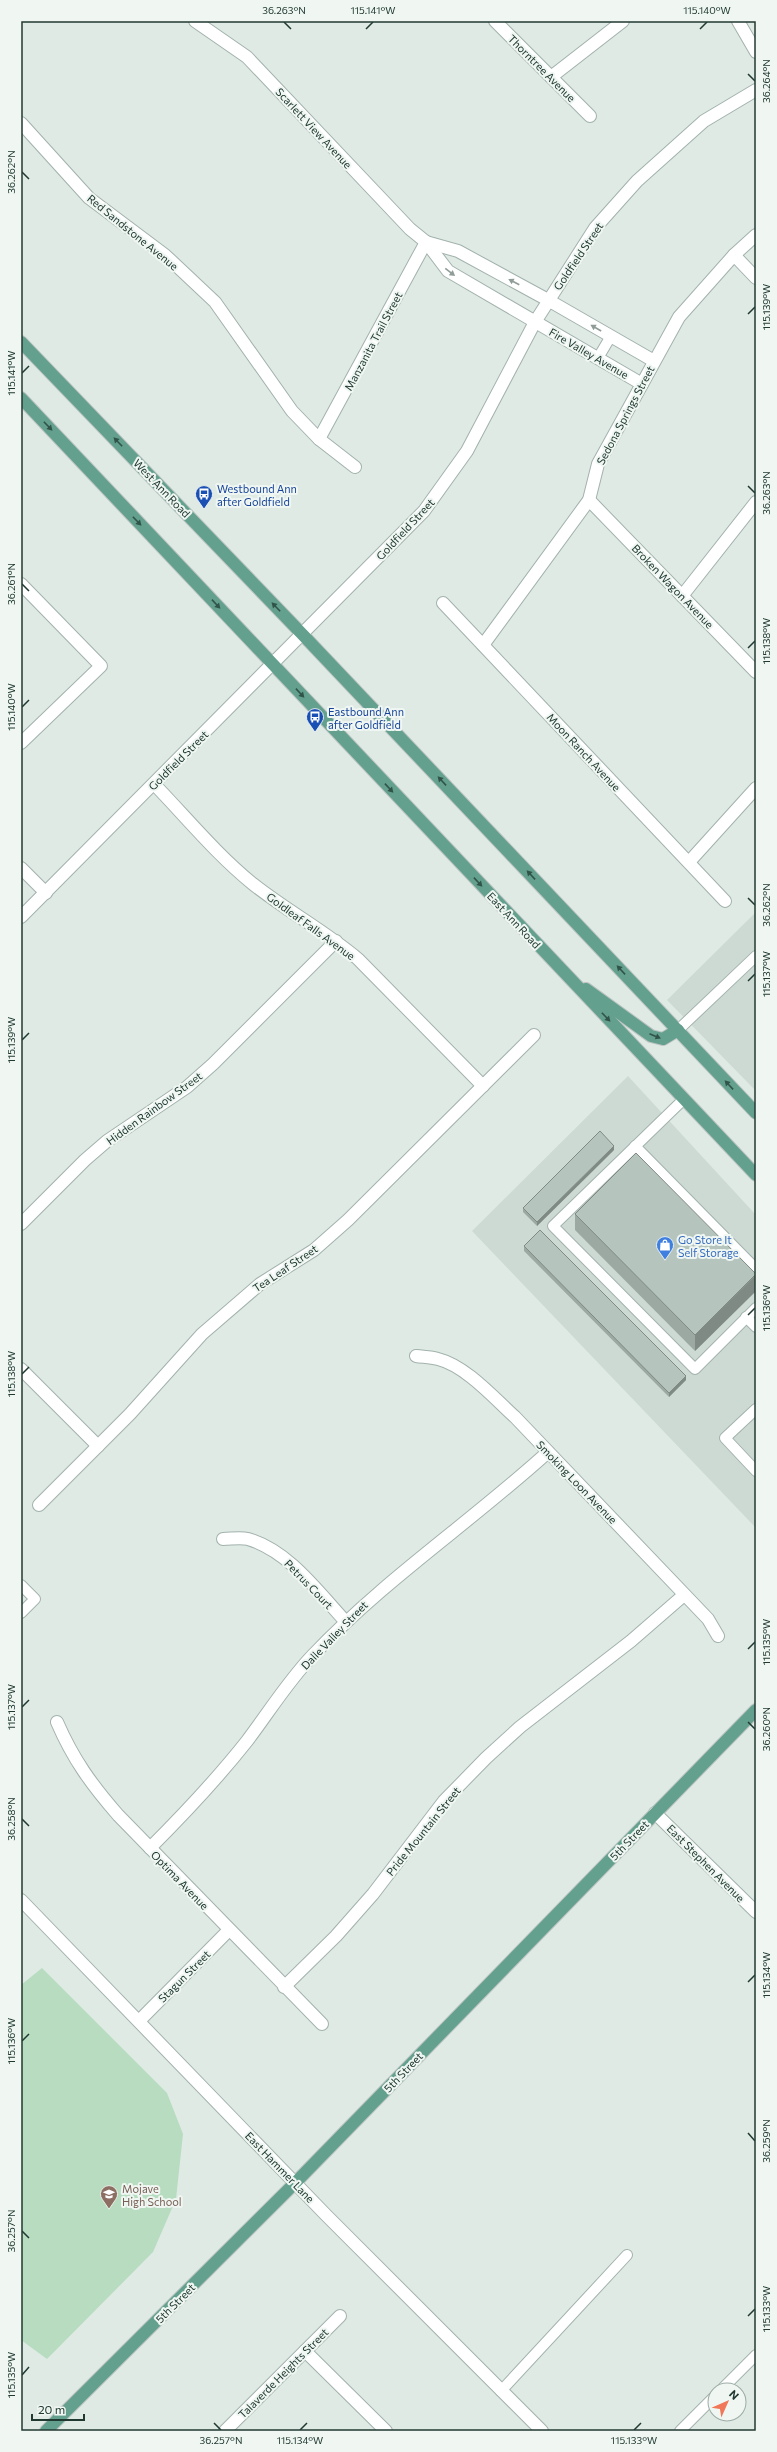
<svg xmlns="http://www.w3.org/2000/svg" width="777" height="2452" font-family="Commissioner,sans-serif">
	<rect width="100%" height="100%" fill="#dfeae5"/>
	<g fill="#cddad4">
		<polygon points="756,912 756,1091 667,1000"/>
		<polygon points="628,1076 756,1215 756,1528 472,1231"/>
	</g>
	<polygon fill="#b8dcc0" points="42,1968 167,2093 183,2134 176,2199 153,2252 47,2359 21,2340 21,1985"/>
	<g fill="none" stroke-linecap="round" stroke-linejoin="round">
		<g stroke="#a2b2ac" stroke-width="12">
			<g id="service">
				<polyline points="598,358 611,336"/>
				<polyline points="678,1030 756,956"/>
				<polyline points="684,1099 553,1226 695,1369 756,1308"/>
				<polyline points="635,1146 756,1269"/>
				<polyline points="746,1317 756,1327"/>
				<polyline points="756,1409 725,1438 756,1471"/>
				<polyline points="21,1585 35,1599 21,1613"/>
				<polyline points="721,2390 756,2355"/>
				<polyline points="501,2391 627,2255"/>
				<polyline points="680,2431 715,2396"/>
			</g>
		</g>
		<g stroke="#a2b2ac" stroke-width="14">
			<g id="minor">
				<polyline points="195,21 247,57 410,229 426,242 448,271 642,384"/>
				<polyline points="495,21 590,116"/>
				<polyline points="738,21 756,52"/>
				<polyline points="551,77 623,21"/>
				<polyline points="21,123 89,198 165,255 215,302 292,411 319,439 355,467"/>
				<polyline points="426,242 458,251 548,300 654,361"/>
				<polyline points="734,255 756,278"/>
				<polyline points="319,439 426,242"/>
				<polyline points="589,500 756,672"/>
				<polyline points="21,584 101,666 21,743"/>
				<polyline points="682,596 756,502"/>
				<polyline points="443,603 725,901"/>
				<polyline points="483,645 589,500 598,464 679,317 734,255 756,235"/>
				<path d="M154 784C186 817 217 855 253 884 287 911 325 931 358 959L483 1086"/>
				<polyline points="689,862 756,788"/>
				<polyline points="21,868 46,893"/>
				<polyline points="21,1224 85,1160 107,1141 187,1087 213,1064 336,941"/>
				<path d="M416 1356C423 1357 431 1357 438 1359 466 1366 494 1398 515 1417L708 1619 718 1636"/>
				<polyline points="21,1369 98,1446"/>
				<polyline points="39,1505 130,1414 202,1334 260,1284 314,1250 348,1220 534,1035"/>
				<path d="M223 1539C231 1539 240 1537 248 1539 289 1551 318 1592 346 1622"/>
				<path d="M57 1722C73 1759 91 1784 118 1815L322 2024"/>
				<polyline points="655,1813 756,1912"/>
				<path d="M150 1848C184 1814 217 1779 247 1741 269 1712 288 1681 313 1655 385 1579 471 1522 548 1452"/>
				<polyline points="284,1987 336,1936 373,1894 444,1801 486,1758 520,1727 631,1641 684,1595"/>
				<polyline points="139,2021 229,1930"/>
				<polyline points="305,2351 386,2431"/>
				<polyline points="225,2431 340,2316"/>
			</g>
		</g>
		<g stroke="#a2b2ac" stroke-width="14">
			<g id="tertiary">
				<polyline points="21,917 424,511 467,451 535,322 595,228 637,181 704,121 756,90"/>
				<polyline points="21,1900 326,2215 542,2431"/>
			</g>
		</g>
		<g stroke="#bcc4c2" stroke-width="14">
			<g id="primary">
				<polyline points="21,342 303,635 756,1113"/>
				<polyline points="21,398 756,1175"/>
				<polyline points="586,989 651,1036 663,1039 678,1030"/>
				<polyline points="46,2431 296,2182 756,1710"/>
			</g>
		</g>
		<use href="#service" stroke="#fff" stroke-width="10"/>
		<use href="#minor" stroke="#fff" stroke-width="12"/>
		<use href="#tertiary" stroke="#fff" stroke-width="12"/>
		<use href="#primary" stroke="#64a08e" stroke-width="12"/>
	</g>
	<g fill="#9ca9a3">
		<polygon points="614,1150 537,1226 523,1212 523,1208"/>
		<polygon points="575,1214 756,1274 756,1291 695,1351 575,1230"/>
		<polygon points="524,1246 686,1380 669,1397 524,1251"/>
	</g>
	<g fill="#7f8a85">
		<polygon points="614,1146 614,1150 537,1226 537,1222"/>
		<polygon points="756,1275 756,1291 695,1351 695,1335"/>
		<polygon points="686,1376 686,1380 669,1397 669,1393"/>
	</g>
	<g fill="#b5c5be" stroke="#7f8a85">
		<polygon points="600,1131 614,1146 537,1222 523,1208"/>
		<polygon points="636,1153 756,1274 695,1335 575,1214"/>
		<polygon points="540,1230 686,1376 669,1393 524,1246"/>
	</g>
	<defs><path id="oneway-solid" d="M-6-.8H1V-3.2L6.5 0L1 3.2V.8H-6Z"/></defs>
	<g fill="#909c98">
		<use href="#oneway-solid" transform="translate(450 272) rotate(38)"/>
		<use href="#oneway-solid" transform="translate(514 282) rotate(-152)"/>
		<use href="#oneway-solid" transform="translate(596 328) rotate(-150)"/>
	</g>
	<g fill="#315449">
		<use href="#oneway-solid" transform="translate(48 426) rotate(46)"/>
		<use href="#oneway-solid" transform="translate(118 442) rotate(-134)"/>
		<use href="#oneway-solid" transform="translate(137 521) rotate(46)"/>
		<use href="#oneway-solid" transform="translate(216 604) rotate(47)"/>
		<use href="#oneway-solid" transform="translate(276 607) rotate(-134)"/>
		<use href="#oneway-solid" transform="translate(300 693) rotate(47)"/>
		<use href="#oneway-solid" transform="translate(442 781) rotate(-133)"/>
		<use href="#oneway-solid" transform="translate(389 788) rotate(47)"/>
		<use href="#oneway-solid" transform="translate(531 875) rotate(-133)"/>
		<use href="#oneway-solid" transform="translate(478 882) rotate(47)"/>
		<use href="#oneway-solid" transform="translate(621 970) rotate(-133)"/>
		<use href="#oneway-solid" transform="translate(606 1017) rotate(46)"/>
		<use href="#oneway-solid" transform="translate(655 1036) rotate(23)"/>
		<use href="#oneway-solid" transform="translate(729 1085) rotate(-133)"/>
	</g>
	<path fill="none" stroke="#203a32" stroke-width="1.5" d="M284 22 291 29M366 29 373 22M700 29 707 22M748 74 755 81M22 172 29 179M748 314 755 307M22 373 29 366M748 486 755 493M22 584 29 591M748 648 755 641M22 707 29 700M748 898 755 905M748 981 755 974M22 1040 29 1033M748 1315 755 1308M22 1374 29 1367M748 1649 755 1642M22 1707 29 1700M748 1722 755 1729M22 1819 29 1826M748 1982 755 1975M22 2041 29 2034M748 2133 755 2141M22 2231 29 2238M748 2316 755 2309M22 2375 29 2367M214 2423 221 2430M300 2430 307 2423M634 2430 641 2423"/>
	<defs>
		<g id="bus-pin" transform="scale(0.9)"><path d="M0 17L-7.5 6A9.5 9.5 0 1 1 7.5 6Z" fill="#1a4fb4" stroke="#f0f7f3"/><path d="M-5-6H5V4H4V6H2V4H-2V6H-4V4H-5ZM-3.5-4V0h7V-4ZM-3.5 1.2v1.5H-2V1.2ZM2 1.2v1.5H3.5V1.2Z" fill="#fff"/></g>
		<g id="shop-pin" transform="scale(0.9)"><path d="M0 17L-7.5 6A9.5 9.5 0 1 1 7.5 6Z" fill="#3f7fe0" stroke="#f0f7f3"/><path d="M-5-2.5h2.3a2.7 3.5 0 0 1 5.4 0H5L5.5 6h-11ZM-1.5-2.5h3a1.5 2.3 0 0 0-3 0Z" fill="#fff"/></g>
		<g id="school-pin" transform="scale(0.9)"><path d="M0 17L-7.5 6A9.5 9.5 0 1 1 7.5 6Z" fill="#8d6e63" stroke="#f0f7f3"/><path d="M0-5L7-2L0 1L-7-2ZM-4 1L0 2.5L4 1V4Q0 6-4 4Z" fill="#fff"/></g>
	</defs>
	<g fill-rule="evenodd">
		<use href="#bus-pin" x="204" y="494"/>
		<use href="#bus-pin" x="315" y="717"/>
		<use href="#shop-pin" x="665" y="1245"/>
		<use href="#school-pin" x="109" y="2194"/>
	</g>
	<g text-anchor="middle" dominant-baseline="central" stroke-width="4" stroke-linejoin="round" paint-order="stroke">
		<g font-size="11" fill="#203a32" stroke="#f0f7f3">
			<text transform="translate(542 68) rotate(45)">Thorntree Avenue</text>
			<text transform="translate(314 128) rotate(47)">Scarlett View Avenue</text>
			<text transform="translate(133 232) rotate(39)">Red Sandstone Avenue</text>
			<text transform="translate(578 256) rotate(-56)">Goldfield Street</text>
			<text transform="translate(373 341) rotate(-62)">Manzanita Trail Street</text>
			<text transform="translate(589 353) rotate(30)">Fire Valley Avenue</text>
			<text transform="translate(625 415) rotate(-62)">Sedona Springs Street</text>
			<text transform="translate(162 488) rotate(46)">West Ann Road</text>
			<text transform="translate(405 529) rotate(-47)">Goldfield Street</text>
			<text transform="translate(673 586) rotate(46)">Broken Wagon Avenue</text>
			<text transform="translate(584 752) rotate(47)">Moon Ranch Avenue</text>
			<text transform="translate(178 760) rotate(-45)">Goldfield Street</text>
			<text transform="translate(514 920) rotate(47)">East Ann Road</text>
			<text transform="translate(311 926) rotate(36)">Goldleaf Falls Avenue</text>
			<text transform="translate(154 1108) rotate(-36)">Hidden Rainbow Street</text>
			<text transform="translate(285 1268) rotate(-34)">Tea Leaf Street</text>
			<text transform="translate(577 1482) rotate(46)">Smoking Loon Avenue</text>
			<text transform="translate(309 1584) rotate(46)">Petrus Court</text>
			<text transform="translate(334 1635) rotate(-46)">Dalle Valley Street</text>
			<text transform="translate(423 1831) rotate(-51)">Pride Mountain Street</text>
			<text transform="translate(629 1840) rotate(-46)">5th Street</text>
			<text transform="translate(706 1863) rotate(45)">East Stephen Avenue</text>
			<text transform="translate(180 1880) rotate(46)">Optima Avenue</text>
			<text transform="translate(184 1976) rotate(-45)">Stagun Street</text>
			<text transform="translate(403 2072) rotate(-46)">5th Street</text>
			<text transform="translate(280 2167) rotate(46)">East Hammer Lane</text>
			<text transform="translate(175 2303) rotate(-45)">5th Street</text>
			<text transform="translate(283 2373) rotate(-45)">Talaverde Heights Street</text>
		</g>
		<g font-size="11" fill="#164399" stroke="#f0f7f3" text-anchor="start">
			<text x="217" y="488">Westbound Ann<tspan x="217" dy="13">after Goldfield</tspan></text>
			<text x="328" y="711">Eastbound Ann<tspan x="328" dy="13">after Goldfield</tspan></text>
		</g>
		<g font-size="11" fill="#366cbe" stroke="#f0f7f3" text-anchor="start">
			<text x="678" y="1239">Go Store It<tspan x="678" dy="13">Self Storage</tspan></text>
		</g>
		<g font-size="11" fill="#785e54" stroke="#f0f7f3" text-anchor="start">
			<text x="122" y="2188">Mojave<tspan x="122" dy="13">High School</tspan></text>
		</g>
	</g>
	<rect width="777" height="2452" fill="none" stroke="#f0f7f3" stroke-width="44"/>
	<g transform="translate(727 2402) rotate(45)"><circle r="19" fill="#f0f7f3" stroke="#9daba6"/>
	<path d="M0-3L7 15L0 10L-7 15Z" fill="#f07757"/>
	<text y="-6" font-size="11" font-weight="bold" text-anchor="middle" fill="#203a32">N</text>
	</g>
	<path d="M32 2414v6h52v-6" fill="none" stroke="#203a32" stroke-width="2"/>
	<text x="38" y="2414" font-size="12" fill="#203a32" stroke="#f0f7f3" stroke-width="3" paint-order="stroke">20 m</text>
	<rect x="22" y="22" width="733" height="2408" fill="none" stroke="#203a32" stroke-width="1.5"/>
	<g font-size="10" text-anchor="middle" fill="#203a32">
		<text x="284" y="14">36.263°N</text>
		<text x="373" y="14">115.141°W</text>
		<text x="707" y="14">115.140°W</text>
		<text transform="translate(766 81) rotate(-90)" y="4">36.264°N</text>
		<text transform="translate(11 172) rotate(-90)" y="4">36.262°N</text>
		<text transform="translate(766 307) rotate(-90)" y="4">115.139°W</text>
		<text transform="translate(11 373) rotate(-90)" y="4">115.141°W</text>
		<text transform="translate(766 493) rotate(-90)" y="4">36.263°N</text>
		<text transform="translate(11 584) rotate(-90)" y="4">36.261°N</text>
		<text transform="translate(766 641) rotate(-90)" y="4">115.138°W</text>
		<text transform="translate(11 707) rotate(-90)" y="4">115.140°W</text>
		<text transform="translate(766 905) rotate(-90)" y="4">36.262°N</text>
		<text transform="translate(766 974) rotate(-90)" y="4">115.137°W</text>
		<text transform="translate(11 1040) rotate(-90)" y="4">115.139°W</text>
		<text transform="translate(766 1308) rotate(-90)" y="4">115.136°W</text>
		<text transform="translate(11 1374) rotate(-90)" y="4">115.138°W</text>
		<text transform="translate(766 1642) rotate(-90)" y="4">115.135°W</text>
		<text transform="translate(11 1707) rotate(-90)" y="4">115.137°W</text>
		<text transform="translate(766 1729) rotate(-90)" y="4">36.260°N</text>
		<text transform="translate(11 1819) rotate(-90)" y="4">36.258°N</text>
		<text transform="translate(766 1975) rotate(-90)" y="4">115.134°W</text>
		<text transform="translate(11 2041) rotate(-90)" y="4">115.136°W</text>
		<text transform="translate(766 2141) rotate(-90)" y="4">36.259°N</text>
		<text transform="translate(11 2231) rotate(-90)" y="4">36.257°N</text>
		<text transform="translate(766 2309) rotate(-90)" y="4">115.133°W</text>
		<text transform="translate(11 2375) rotate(-90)" y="4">115.135°W</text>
		<text x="221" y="2444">36.257°N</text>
		<text x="300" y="2444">115.134°W</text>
		<text x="634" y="2444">115.133°W</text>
	</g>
</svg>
